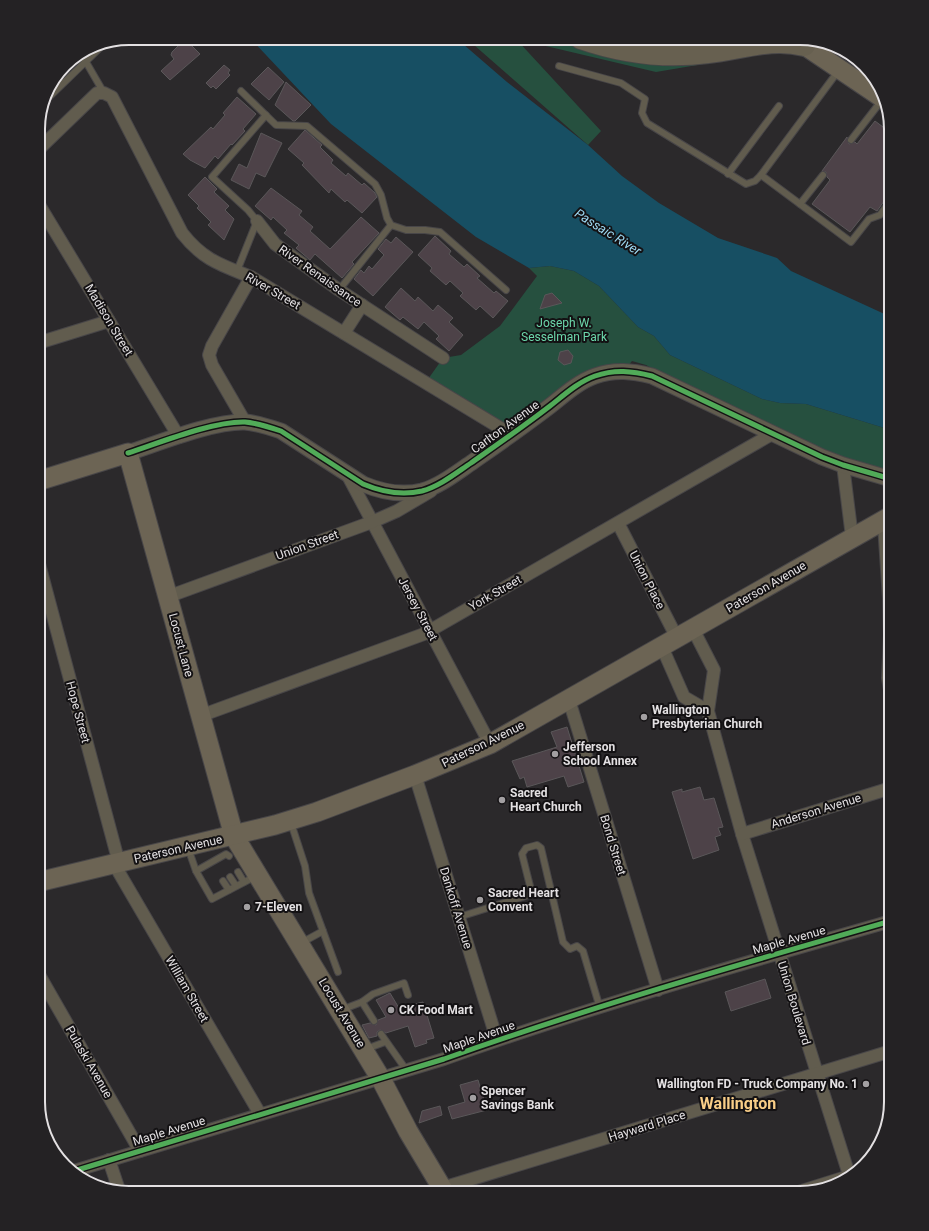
<svg xmlns="http://www.w3.org/2000/svg" width="929" height="1231" font-family="Roboto,sans-serif">
	<rect width="100%" height="100%" fill="#2b292b"/>
	<g fill="#26503f">
		<polygon points="466,38 760,38 793,49 656,72 516,39 601,131 588,145"/>
		<polygon points="550,266 574,271 599,286 638,327 654,336 670,355 762,399 780,403 806,404 891,430 891,474 855,465 674,380 646,365 632,361 624,371 609,372 512,435 426,382 443,358 461,355 500,326 537,276 529,268"/>
	</g>
	<polygon fill="#174f63" points="250,38 456,38 507,82 588,145 622,176 659,203 718,238 777,258 791,271 891,317 891,430 806,404 780,403 762,399 670,355 654,336 638,327 599,286 574,271 550,266 529,268 476,237 331,124"/>
	<g fill="#4d4248" stroke="#5a5759">
		<polygon points="185,39 200,54 170,80 161,71 174,59 171,55 172,52"/>
		<polygon points="224,65 230,70 228,73 230,75 216,89 213,86 211,88 206,83"/>
		<polygon points="268,67 284,82 269,100 251,84"/>
		<polygon points="286,82 311,105 295,121 293,121 275,105"/>
		<polygon points="237,97 256,114 243,129 245,131 232,145 231,144 218,159 215,156 205,168 190,160 183,154 211,127 213,129 225,115 223,113"/>
		<polygon points="875,121 891,133 891,196 887,197 877,211 870,207 850,232 812,204 830,180 827,177 826,172 822,171 847,137 849,144 855,142 857,144"/>
		<polygon points="305,130 322,145 320,147 333,160 331,163 346,176 348,173 362,185 364,183 375,193 377,197 362,213 347,200 345,202 331,189 329,193 302,165 304,163 288,149"/>
		<polygon points="261,133 282,143 265,177 256,173 249,189 231,180 239,164 247,168"/>
		<polygon points="205,177 217,189 214,192 229,206 225,210 234,219 224,240 208,225 211,222 197,208 199,206 188,195"/>
		<polygon points="271,188 302,211 299,215 313,227 310,231 330,249 361,217 379,233 352,262 354,264 342,278 315,254 310,260 296,248 299,245 284,233 287,230 273,217 271,220 255,206"/>
		<polygon points="435,236 451,251 449,254 464,267 467,264 480,276 477,278 494,293 496,291 508,301 493,318 480,306 476,310 460,296 463,293 450,281 446,285 430,271 432,268 418,255"/>
		<polygon points="396,237 413,252 373,296 354,279 361,270 364,273 369,266 372,269 384,255 378,249 386,239 391,243"/>
		<polygon points="401,288 415,301 418,297 433,311 438,305 453,318 449,322 463,335 449,351 436,339 439,336 424,322 418,329 403,317 400,320 385,307"/>
		<polygon points="552,293 562,303 540,309 545,295"/>
		<polygon points="568,350 573,356 571,363 564,365 558,360 560,352"/>
		<polygon points="567,727 584,782 568,787 564,776 527,787 524,777 520,779 512,761 557,747 551,732"/>
		<polygon points="700,787 704,800 714,798 723,827 718,828 721,835 715,837 719,850 693,859 672,792 682,789 682,792"/>
		<polygon points="765,979 771,998 731,1011 725,992"/>
		<polygon points="390,993 399,1008 423,1002 434,1038 426,1040 427,1043 415,1047 408,1026 386,1033 380,1030 377,1032 377,1036 369,1038 362,1025 370,1023 376,1025 378,1020 386,1017 376,1000"/>
		<polygon points="478,1080 487,1110 452,1119 448,1107 465,1102 460,1085"/>
		<polygon points="440,1106 442,1115 419,1123 422,1111"/>
	</g>
	<g fill="none" stroke-linecap="round" stroke-linejoin="round">
		<g stroke="#484648" stroke-width="8">
			<g id="service">
				<polyline points="80,54 86,62 104,93"/>
				<polyline points="559,66 621,83 645,99 642,113 647,123 746,184 755,181 761,175"/>
				<polyline points="839,70 761,175 851,242 869,219 880,215 891,200"/>
				<polyline points="241,91 276,125 307,126 375,184 381,195 387,218 391,225 406,230 425,230 440,232 506,290"/>
				<polyline points="44,102 106,42"/>
				<polyline points="851,140 882,100"/>
				<polyline points="728,174 779,106"/>
				<polyline points="800,204 823,175"/>
				<polyline points="237,271 257,221 248,210 212,177 266,115"/>
				<polyline points="339,290 391,225"/>
				<polyline points="881,525 886,599 887,635 885,678 887,690 891,693"/>
				<polyline points="291,823 305,866 309,893 338,972"/>
				<polyline points="188,848 196,871"/>
				<polyline points="229,856 226,854 196,871 212,899 256,876"/>
				<polyline points="238,872 244,882"/>
				<polyline points="230,877 236,886"/>
				<polyline points="223,881 229,890"/>
				<polyline points="459,917 532,894 522,854 526,848 537,845 541,848 563,942 570,949 577,946 583,951 600,1008"/>
				<polyline points="301,943 323,931"/>
				<polyline points="362,1002 374,1021"/>
				<polyline points="341,1010 362,1002 373,994 404,983 408,995"/>
				<polyline points="381,1034 407,1071"/>
				<polyline points="366,1049 385,1042"/>
			</g>
		</g>
		<g stroke="#484648" stroke-width="14">
			<g id="minor">
				<path d="M38 150 97 93H104L112 97 182 233C203 260 221 265 251 277L512 435"/>
				<polyline points="38,203 179,437"/>
				<polyline points="257,221 275,244 339,290 443,358"/>
				<polyline points="344,333 362,305"/>
				<polyline points="38,343 109,321"/>
				<polyline points="245,422 212,365 209,355 212,346 251,277"/>
				<polyline points="843,465 852,537"/>
				<polyline points="347,474 490,744"/>
				<polyline points="618,523 677,638"/>
				<polyline points="38,560 119,863"/>
				<polyline points="167,597 372,522 397,511 431,491"/>
				<polyline points="693,629 714,670 708,711 742,834 850,1178"/>
				<polyline points="662,647 684,697 708,711"/>
				<polyline points="569,700 658,990"/>
				<polyline points="200,716 424,634 772,434"/>
				<polyline points="415,775 497,1040"/>
				<polyline points="742,834 891,788"/>
				<polyline points="114,864 260,1114"/>
				<polyline points="38,973 140,1151"/>
				<polyline points="109,1160 119,1190"/>
				<path d="M74 1171 444 1059C590 1007 741 964 891 921"/>
				<polyline points="426,1193 891,1051"/>
			</g>
		</g>
		<g stroke="#484648" stroke-width="17">
			<g id="tertiary">
				<path d="M128 453C159 443 213 421 245 422 257 423 269 427 281 431L363 484C382 492 401 496 422 491 440 486 456 473 471 463 498 444 524 426 550 406 564 395 578 382 595 376 615 369 632 371 652 376L822 457 843 465 891 479"/>
				<polyline points="800,1193 851,1177"/>
			</g>
		</g>
		<g stroke="#484648" stroke-width="21">
			<g id="primary">
				<polyline points="804,45 881,97"/>
				<polyline points="38,481 128,453 234,836 381,1079 408,1131 445,1193"/>
				<polyline points="38,882 275,825 317,812 415,775 490,744 891,516"/>
			</g>
		</g>
		<g stroke="#484648" stroke-width="24">
			<path id="motorway" d="M581 38C622 52 665 58 708 52 740 49 772 36 804 45"/>
		</g>
		<use href="#service" stroke="#615c4e" stroke-width="6"/>
		<use href="#minor" stroke="#615c4e" stroke-width="12"/>
		<use href="#tertiary" stroke="#615c4e" stroke-width="15"/>
		<use href="#primary" stroke="#6c6454" stroke-width="19"/>
		<use href="#motorway" stroke="#676050" stroke-width="22"/>
		<g stroke="#131113" stroke-width="8">
			<g id="cycleway">
				<path d="M128 453C159 443 213 421 245 422 257 423 269 427 281 431L363 484C382 492 401 496 422 491 440 486 456 473 471 463 498 444 524 426 550 406 564 395 578 382 595 376 615 369 632 371 652 376L822 457 843 465 891 479"/>
				<path d="M74 1171 444 1059C590 1007 741 964 891 921"/>
			</g>
		</g>
		<use href="#cycleway" stroke="#51ab58" stroke-width="5"/>
	</g>
	<g fill="#a3a0a2" stroke="#131113" stroke-width="1.5">
		<circle cx="644" cy="717" r="4"/>
		<circle cx="555" cy="754" r="4"/>
		<circle cx="502" cy="800" r="4"/>
		<circle cx="480" cy="900" r="4"/>
		<circle cx="247" cy="907" r="4"/>
		<circle cx="391" cy="1010" r="4"/>
		<circle cx="866" cy="1084" r="4"/>
		<circle cx="473" cy="1098" r="4"/>
	</g>
	<g text-anchor="middle" dominant-baseline="central" stroke-width="4" stroke-linejoin="round" paint-order="stroke">
		<g font-size="12" fill="#e3e0e2" stroke="#131113">
			<text transform="translate(320 276) rotate(35)">River Renaissance</text>
			<text transform="translate(273 291) rotate(30)">River Street</text>
			<text transform="translate(109 320) rotate(59)">Madison Street</text>
			<text transform="translate(505 427) rotate(-36)">Carlton Avenue</text>
			<text transform="translate(307 545) rotate(-20)">Union Street</text>
			<text transform="translate(647 580) rotate(63)">Union Place</text>
			<text transform="translate(766 587) rotate(-30)">Paterson Avenue</text>
			<text transform="translate(495 593) rotate(-30)">York Street</text>
			<text transform="translate(418 609) rotate(62)">Jersey Street</text>
			<text transform="translate(181 645) rotate(75)">Locust Lane</text>
			<text transform="translate(78 712) rotate(75)">Hope Street</text>
			<text transform="translate(483 744) rotate(-26)">Paterson Avenue</text>
			<text transform="translate(816 811) rotate(-17)">Anderson Avenue</text>
			<text transform="translate(613 845) rotate(73)">Bond Street</text>
			<text transform="translate(178 849) rotate(-13)">Paterson Avenue</text>
			<text transform="translate(456 908) rotate(73)">Dankoff Avenue</text>
			<text transform="translate(789 940) rotate(-16)">Maple Avenue</text>
			<text transform="translate(187 989) rotate(60)">William Street</text>
			<text transform="translate(794 1003) rotate(73)">Union Boulevard</text>
			<text transform="translate(342 1013) rotate(59)">Locust Avenue</text>
			<text transform="translate(479 1037) rotate(-19)">Maple Avenue</text>
			<text transform="translate(89 1062) rotate(60)">Pulaski Avenue</text>
			<text transform="translate(647 1126) rotate(-17)">Hayward Place</text>
			<text transform="translate(169 1131) rotate(-17)">Maple Avenue</text>
		</g>
		<g font-size="12" fill="#6cd7ab" stroke="#131113">
			<text x="564" y="323">Joseph W.<tspan x="564" dy="14">Sesselman Park</tspan></text>
		</g>
		<g font-size="12" font-weight="bold" fill="#e3e0e2" stroke="#131113" text-anchor="start">
			<text x="652" y="710">Wallington<tspan x="652" dy="14">Presbyterian Church</tspan></text>
			<text x="563" y="747">Jefferson<tspan x="563" dy="14">School Annex</tspan></text>
			<text x="510" y="793">Sacred<tspan x="510" dy="14">Heart Church</tspan></text>
			<text x="488" y="893">Sacred Heart<tspan x="488" dy="14">Convent</tspan></text>
			<text x="255" y="907">7-Eleven</text>
			<text x="399" y="1010">CK Food Mart</text>
			<text x="858" y="1084" text-anchor="end">Wallington FD - Truck Company No. 1</text>
			<text x="481" y="1091">Spencer<tspan x="481" dy="14">Savings Bank</tspan></text>
		</g>
		<g font-size="13" font-style="italic" fill="#9fdbf5" stroke="#131113">
			<text transform="translate(608 232) rotate(32)">Passaic River</text>
		</g>
		<g font-size="16" font-weight="bold" fill="#f9ce88" stroke="#131113">
			<text x="738" y="1103">Wallington</text>
		</g>
	</g>
	<path d="M0 0H929V1231H0ZM129 45H800A84 84 0 0 1 884 129V1102A84 84 0 0 1 800 1186H129A84 84 0 0 1 45 1102V129A84 84 0 0 1 129 45Z" fill="#242224" fill-rule="evenodd"/>
	<path fill="none" stroke="#e3e0e2" stroke-width="2" d="M129 45H800A84 84 0 0 1 884 129V1102A84 84 0 0 1 800 1186H129A84 84 0 0 1 45 1102V129A84 84 0 0 1 129 45Z"/>
</svg>
